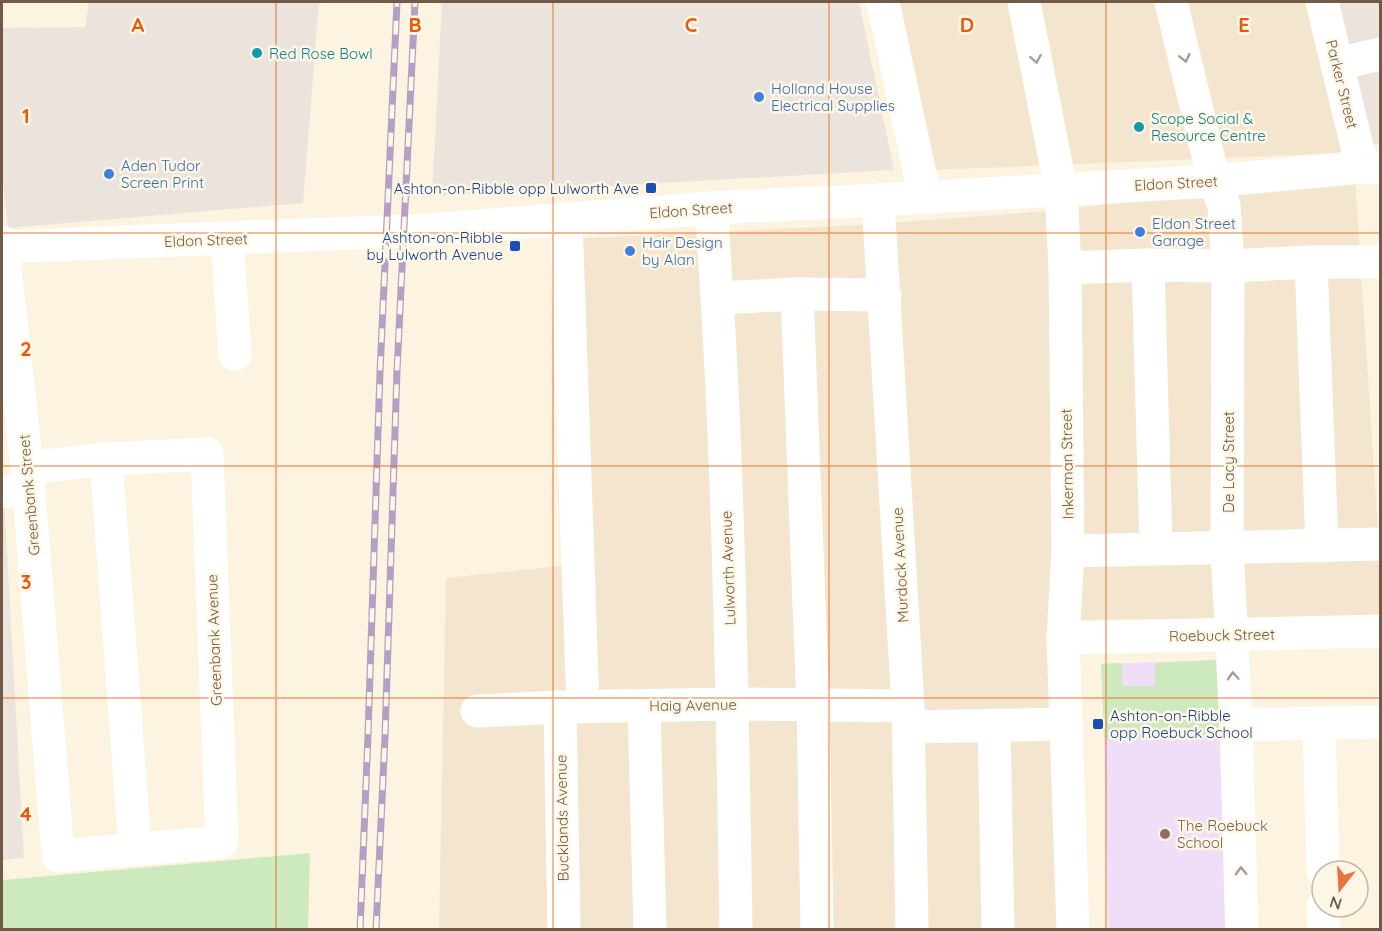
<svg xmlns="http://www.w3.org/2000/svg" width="1382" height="931" font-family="Quicksand,sans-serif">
	<rect width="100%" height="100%" fill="#fcf4e0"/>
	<g fill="#f4e6ce">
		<polygon points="894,2 1306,2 1342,153 935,170"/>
		<polygon points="1355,179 1380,561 1380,617 1078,620 1074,929 439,930 446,578 570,565 550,240 877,224 1035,212"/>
	</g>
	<g fill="#ebe4dc">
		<polygon points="89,2 319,2 303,203 8,228 2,174 2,28 85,27"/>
		<polygon points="442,2 859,2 894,170 432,196"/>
		<polygon points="1339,2 1380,2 1380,144 1371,144"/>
		<polygon points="2,481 3,481 24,858 2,860"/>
	</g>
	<polygon fill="#f0ddf8" points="1218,660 1225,929 1108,929 1104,738 1101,664"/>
	<g fill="#cdeabf">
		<polygon points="1218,660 1220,736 1215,738 1104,738 1101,664 1122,663 1122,686 1155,686 1155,663"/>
		<polygon points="310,853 308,929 2,929 2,880"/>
	</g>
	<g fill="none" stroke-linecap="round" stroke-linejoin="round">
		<g stroke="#fff" stroke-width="33">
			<polyline points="883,2 925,197"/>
			<polyline points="1024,2 1061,189 1065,268 1068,551 1063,638 1073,930"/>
			<polyline points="1171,2 1214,181 1224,205 1228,266 1227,547 1236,725 1242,930"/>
			<polyline points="1322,2 1362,167"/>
			<polyline points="1337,64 1380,54"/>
			<polyline points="878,200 908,706 912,930"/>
			<path d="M711 208C729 447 732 689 736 930"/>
			<polyline points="566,219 583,707"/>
			<polyline points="227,239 235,354"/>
			<polyline points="2,242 27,468 58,856 222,842 207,454 106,459 27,468"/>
			<polyline points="2,247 427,230 711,208 878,200 1214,181 1362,167 1380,168"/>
			<polyline points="1311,262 1322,546"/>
			<polyline points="1148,265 1156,548"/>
			<polyline points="1065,268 1148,265 1228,266 1311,262 1380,262"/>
			<polyline points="797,294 813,706 817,930"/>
			<polyline points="718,298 797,294 885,295"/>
			<polyline points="106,459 135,848"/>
			<polyline points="2,492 29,489"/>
			<polyline points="1068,551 1380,544"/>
			<polyline points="1063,638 1380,631"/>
			<polyline points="644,706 650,930"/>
			<polyline points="560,707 564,930"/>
			<polyline points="477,711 560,707 733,704 908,706"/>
			<polyline points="1319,724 1323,871"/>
			<polyline points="994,725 998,930"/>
			<polyline points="1236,725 1380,722"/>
			<polyline points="909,727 1066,724"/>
			<polyline points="1323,907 1324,930"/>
		</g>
		<g stroke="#b69fc5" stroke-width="7">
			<g id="rail">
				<polyline points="360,930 368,735 380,372 397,2"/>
				<polyline points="376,930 385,736 397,371 415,2"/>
			</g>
		</g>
		<use href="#rail" stroke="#fff7e6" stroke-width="4.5" stroke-dasharray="14" stroke-linecap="butt"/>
	</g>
	<defs><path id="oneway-chevron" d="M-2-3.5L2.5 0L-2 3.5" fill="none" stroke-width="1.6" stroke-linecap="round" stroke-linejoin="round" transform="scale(1.5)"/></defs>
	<g stroke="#ab9c91">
		<use href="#oneway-chevron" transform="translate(1185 58) rotate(77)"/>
		<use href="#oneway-chevron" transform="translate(1036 59) rotate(79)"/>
		<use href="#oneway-chevron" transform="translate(1233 676) rotate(-93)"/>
		<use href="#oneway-chevron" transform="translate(1241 871) rotate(-92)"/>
	</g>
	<path fill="none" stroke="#e8590c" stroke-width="1.5" stroke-opacity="0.55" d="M276 2V930M553 2V930M829 2V930M1106 2V930M2 233H1380M2 466H1380M2 698H1380"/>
	<g fill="#0f9aa8" stroke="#fff7e6" stroke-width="2">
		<circle cx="257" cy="53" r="6"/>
		<circle cx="1139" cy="127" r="6"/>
	</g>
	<g fill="#3f7fe0" stroke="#fff7e6" stroke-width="2">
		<circle cx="759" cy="97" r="6"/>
		<circle cx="109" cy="174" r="6"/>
		<circle cx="1140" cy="232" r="6"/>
		<circle cx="630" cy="251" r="6"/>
	</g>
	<g fill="#1a4fb4" stroke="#fff7e6" stroke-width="2">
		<rect x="645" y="182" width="12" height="12" rx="3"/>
		<rect x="509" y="240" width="12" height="12" rx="3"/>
		<rect x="1092" y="718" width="12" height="12" rx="3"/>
	</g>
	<circle fill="#8d6e63" stroke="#fff7e6" stroke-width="2" cx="1165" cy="834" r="6"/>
	<g text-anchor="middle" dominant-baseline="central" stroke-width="5" stroke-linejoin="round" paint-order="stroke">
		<g font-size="15" fill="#0d838f" stroke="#fff7e6" text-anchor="start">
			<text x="269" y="53">Red Rose Bowl</text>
			<text x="1151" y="118">Scope Social &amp;<tspan x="1151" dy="17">Resource Centre</tspan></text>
		</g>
		<g font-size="15" fill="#735a47" stroke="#fff7e6">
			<text transform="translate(1342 84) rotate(76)">Parker Street</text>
			<text transform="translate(1176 183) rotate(-3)">Eldon Street</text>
			<text transform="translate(691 210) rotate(-4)">Eldon Street</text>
			<text transform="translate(206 240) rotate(-2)">Eldon Street</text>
			<text transform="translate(1228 462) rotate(-90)">De Lacy Street</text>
			<text transform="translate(1067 464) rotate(-91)">Inkerman Street</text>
			<text transform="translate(29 495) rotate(-95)">Greenbank Street</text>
			<text transform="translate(900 565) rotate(-93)">Murdock Avenue</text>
			<text transform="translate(728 568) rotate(-92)">Lulworth Avenue</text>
			<text transform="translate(1222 635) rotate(-1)">Roebuck Street</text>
			<text transform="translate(214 640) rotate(-92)">Greenbank Avenue</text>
			<text transform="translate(693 705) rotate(-1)">Haig Avenue</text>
			<text transform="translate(562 818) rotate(-91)">Bucklands Avenue</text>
		</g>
		<g font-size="15" fill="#366cbe" stroke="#fff7e6" text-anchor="start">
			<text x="771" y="88">Holland House<tspan x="771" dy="17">Electrical Supplies</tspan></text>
			<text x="121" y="165">Aden Tudor<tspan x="121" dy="17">Screen Print</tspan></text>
			<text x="1152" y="223">Eldon Street<tspan x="1152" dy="17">Garage</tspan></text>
			<text x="642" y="242">Hair Design<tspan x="642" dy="17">by Alan</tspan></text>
		</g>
		<g font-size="15" fill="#164399" stroke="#fff7e6" text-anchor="end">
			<text x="639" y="188">Ashton-on-Ribble opp Lulworth Ave</text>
			<text x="503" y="237">Ashton-on-Ribble<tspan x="503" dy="17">by Lulworth Avenue</tspan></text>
			<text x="1110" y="715" text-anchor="start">Ashton-on-Ribble<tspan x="1110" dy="17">opp Roebuck School</tspan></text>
		</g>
		<g font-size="15" fill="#785e54" stroke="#fff7e6" text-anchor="start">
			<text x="1177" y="825">The Roebuck<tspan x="1177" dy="17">School</tspan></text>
		</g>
	</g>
	<g font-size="20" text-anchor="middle" font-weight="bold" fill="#e8590c" stroke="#fff7e6" stroke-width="5" stroke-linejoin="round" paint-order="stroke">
		<text x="138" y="32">A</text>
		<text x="415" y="32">B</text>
		<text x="691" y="32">C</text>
		<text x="967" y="32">D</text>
		<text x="1244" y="32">E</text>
		<text x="26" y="123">1</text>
		<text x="26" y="356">2</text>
		<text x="26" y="589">3</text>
		<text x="26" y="821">4</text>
	</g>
	<rect width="1382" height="931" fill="none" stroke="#735a47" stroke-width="6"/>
	<g transform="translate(1340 889) rotate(197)"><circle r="28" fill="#fff7e6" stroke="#c7b8a6" stroke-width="1.5"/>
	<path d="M0-4.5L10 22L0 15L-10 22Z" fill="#e97442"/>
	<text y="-9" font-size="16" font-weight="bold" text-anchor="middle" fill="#735a47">N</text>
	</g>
</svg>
